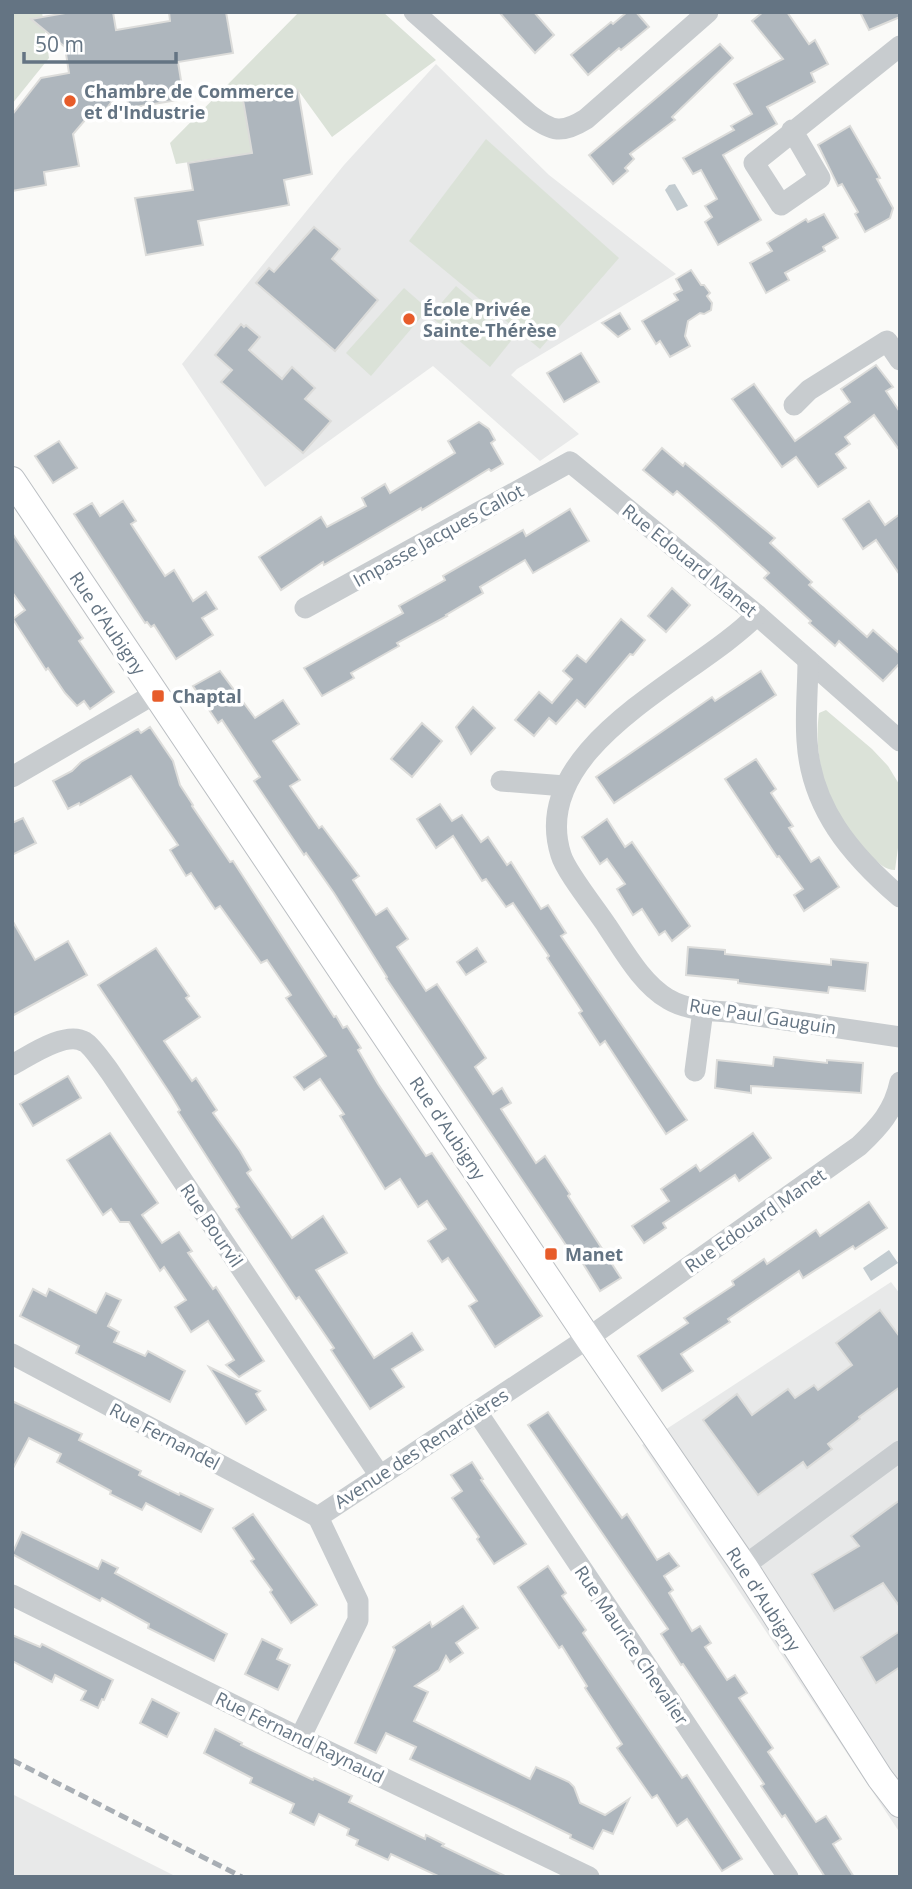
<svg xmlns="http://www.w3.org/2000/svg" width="912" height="1889" font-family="'Open Sans',sans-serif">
	<rect width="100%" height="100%" fill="#fafaf8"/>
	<g fill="#e8e9e9">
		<polygon points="436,64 549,175 676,274 517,369 511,375 579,434 540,461 433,366 265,487 182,364 344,165"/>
		<polygon points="891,1282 900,1294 900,1833 642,1445"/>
		<polygon points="12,1794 177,1877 12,1877"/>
	</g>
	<g fill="#dbe2d8">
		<polygon points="12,12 42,12 49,58 12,104"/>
		<polygon points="299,12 383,12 436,60 332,137 298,90 243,100 252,153 176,164 170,143"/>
		<polygon points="486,139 619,258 540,349 409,241"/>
		<polygon points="456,286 515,336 490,367 430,316"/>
		<polygon points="404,288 428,309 371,376 346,353"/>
		<path d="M826 710 872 749 888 766 899 784 900 833 895 870C885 870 879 863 872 857 831 825 812 763 819 713Z"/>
	</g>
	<g fill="#c2cbd0">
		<polygon points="675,184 688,206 677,211 665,190 669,185"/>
		<polygon points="889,1250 898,1263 871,1281 863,1268"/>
	</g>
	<g fill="#aeb6bd" stroke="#dcdcda" stroke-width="2">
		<polygon points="71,12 113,12 116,30 170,21 169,12 226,12 233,53 178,62 184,99 129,108 124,86 99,118 85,120 73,134 79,166 44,172 46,185 12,191 12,115 41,78 69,73 65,47 31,19"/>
		<polygon points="499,12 534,12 554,35 535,53"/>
		<polygon points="627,12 636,12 649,27 621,50 619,48 588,75 571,55 611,22 613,24"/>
		<polygon points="763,12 787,12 809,44 815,40 828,64 811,73 815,82 767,107 777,124 723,155 761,220 718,245 705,222 712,217 705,206 717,199 701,170 693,174 683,158 734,130 731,126 752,114 734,84 783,59 752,21"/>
		<polygon points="860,12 900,12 900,17 869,30"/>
		<polygon points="720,44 733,58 672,117 675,120 630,154 634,159 625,168 628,171 613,184 589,155"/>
		<polygon points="298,90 312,174 284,180 289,205 198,221 203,245 146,255 135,198 193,190 188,163 252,153 243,100"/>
		<polygon points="850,126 880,178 877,179 893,208 890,218 865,232 855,214 858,212 842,184 838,186 818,145"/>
		<polygon points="824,214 838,238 823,247 825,251 785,273 789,280 766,293 750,263 772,251 767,243 806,219 808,222"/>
		<polygon points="314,227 340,249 332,259 378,300 335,351 256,283 269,268 274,272"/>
		<polygon points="691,270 701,285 704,285 710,293 707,296 712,303 711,310 704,314 700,313 688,321 685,336 690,346 670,357 660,341 656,344 642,321 678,300 674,294 682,290 676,279"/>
		<polygon points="620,313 630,329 618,337 602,323"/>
		<polygon points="241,324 244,327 246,325 260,337 249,350 282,379 292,367 315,388 305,399 331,421 303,453 221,382 232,370 215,355"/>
		<polygon points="581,353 599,382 564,402 547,373"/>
		<polygon points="876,365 893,387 886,391 900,412 900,451 874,415 845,437 850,444 836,454 846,468 818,487 796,457 782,467 732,399 754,384 795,441 850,402 841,389"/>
		<polygon points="479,422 489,429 495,440 491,443 503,464 491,471 489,469 422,510 421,508 324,565 323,562 281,590 259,557 321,517 327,527 366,506 362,498 385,484 390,493 455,453 448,441"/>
		<polygon points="59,441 77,468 53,483 35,456"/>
		<polygon points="662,448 683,466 685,463 775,538 770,543 812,582 809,585 867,637 873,630 900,654 900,663 883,681 839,641 835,646 809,623 811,621 764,578 769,573 717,526 677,491 673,495 643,470"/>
		<polygon points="123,501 136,521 131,524 165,576 174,570 193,601 206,592 217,609 202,618 213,635 176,659 154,625 151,627 147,622 145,623 74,514 92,503 100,516"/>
		<polygon points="869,501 885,525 900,514 900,575 876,540 863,549 843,519"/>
		<polygon points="570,509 589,541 533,573 525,560 480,587 483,593 446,615 447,616 397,643 399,646 351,673 354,678 322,696 304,668 403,613 399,606 445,580 443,576 523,530 526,536"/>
		<polygon points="12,533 83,638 79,641 114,692 90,709 84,701 77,706 65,693 48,668 46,670 13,619 25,610 12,592"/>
		<polygon points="672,588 690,605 666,632 648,616"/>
		<polygon points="621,619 645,640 633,655 630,654 585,707 577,700 556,724 549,718 534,736 515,720 539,692 552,703 572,679 563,671 577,655 586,662"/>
		<polygon points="220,671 255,718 283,700 299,724 273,741 300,780 290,786 319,828 322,826 359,876 353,880 376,915 387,908 408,939 397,947 426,991 437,984 465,1026 486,1058 475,1067 493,1094 502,1088 511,1103 501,1109 536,1163 545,1156 570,1194 568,1196 621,1278 600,1291 577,1254 574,1257 386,978 387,977 334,893 306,853 304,855 254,781 260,777 222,720 218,723 193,686"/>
		<polygon points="761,671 776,695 614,803 596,777 712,697 715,701"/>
		<polygon points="473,707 495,728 471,754 456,727"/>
		<polygon points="422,723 442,741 412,777 391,759"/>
		<polygon points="150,727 173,761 180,785 193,805 192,806 230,862 233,861 334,1017 336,1016 343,1028 347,1026 361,1048 358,1050 378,1084 426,1156 432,1153 542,1316 495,1347 469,1306 477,1301 448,1258 442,1262 428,1241 446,1229 427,1201 418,1207 400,1179 385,1189 340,1116 344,1114 320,1079 304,1090 294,1077 326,1056 286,998 291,995 267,960 261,963 220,906 215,909 191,873 186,876 170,850 178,845 131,776 80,805 79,803 68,809 67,807 53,781 72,771 81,762 138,729 141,733"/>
		<polygon points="756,759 776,789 771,793 793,826 789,828 811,862 819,857 839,887 804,911 794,895 803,889 779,856 777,857 725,779"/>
		<polygon points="440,804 452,821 462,815 481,842 488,837 507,865 511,862 541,909 548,905 566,933 561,936 687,1120 666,1134 605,1041 600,1045 579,1013 582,1011 547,958 549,956 513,903 506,907 486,879 482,881 453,836 436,848 417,819"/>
		<polygon points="23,818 36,843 12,855 12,823"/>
		<polygon points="607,819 625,847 632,842 690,926 672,941 665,931 659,935 642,909 633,915 617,889 625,884 607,859 600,864 582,837"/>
		<polygon points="12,920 35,960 68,941 87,975 12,1016"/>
		<polygon points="688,947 725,950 725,954 831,965 831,959 868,963 865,991 829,987 828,993 738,983 738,980 686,975"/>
		<polygon points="156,948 189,996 186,998 200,1017 164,1041 192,1081 196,1078 217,1110 213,1113 240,1151 251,1170 247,1173 292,1238 323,1216 347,1253 316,1270 374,1358 412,1333 423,1350 392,1369 404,1387 370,1409 331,1350 334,1348 299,1297 296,1299 236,1209 239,1207 178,1112 180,1110 171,1095 98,985"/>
		<polygon points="477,948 486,962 466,975 457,962"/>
		<polygon points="774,1057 827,1063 827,1060 863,1063 861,1093 751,1086 751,1093 715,1088 717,1060 773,1066"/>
		<polygon points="68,1076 81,1098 33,1126 20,1104"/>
		<polygon points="110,1133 158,1203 142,1215 162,1243 179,1232 192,1251 188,1253 213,1289 216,1287 264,1361 239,1377 226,1365 234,1360 208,1321 191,1332 175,1307 186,1300 164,1267 160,1271 129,1222 120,1222 111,1209 103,1215 67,1160"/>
		<polygon points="753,1133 771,1158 739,1181 735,1175 663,1223 666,1228 644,1243 632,1226 669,1201 661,1189 696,1165 700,1171"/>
		<polygon points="869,1202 887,1228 855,1249 853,1246 803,1278 799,1271 728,1319 730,1322 681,1354 693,1371 662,1391 638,1356 688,1323 684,1318 734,1285 732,1281 764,1259 767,1264 816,1230 820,1236"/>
		<polygon points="33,1289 46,1296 49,1289 96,1313 106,1293 121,1300 108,1326 119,1332 114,1342 145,1356 148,1351 185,1371 170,1402 76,1353 79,1346 20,1316"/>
		<polygon points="880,1310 900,1337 900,1387 859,1417 860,1419 828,1444 832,1449 807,1468 803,1462 758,1495 703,1420 737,1394 752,1415 788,1389 795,1398 814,1385 818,1390 852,1365 836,1343"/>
		<polygon points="209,1367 260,1391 256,1394 266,1410 246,1424"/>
		<polygon points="12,1401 82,1434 79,1440 141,1471 139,1475 179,1495 180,1493 213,1509 201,1532 146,1503 142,1510 110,1494 111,1491 57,1462 61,1454 29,1438 12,1470"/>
		<polygon points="548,1412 622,1518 627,1514 657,1560 669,1553 679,1566 664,1576 673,1590 669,1593 692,1631 700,1626 711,1643 705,1647 727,1680 735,1675 747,1693 739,1698 773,1748 768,1752 816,1822 826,1816 841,1839 833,1844 854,1877 825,1877 785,1815 782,1817 761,1786 764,1784 683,1664 681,1665 661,1634 668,1629 528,1425"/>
		<polygon points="472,1462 483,1479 481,1480 526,1544 494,1564 477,1539 479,1537 452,1498 462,1491 451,1475"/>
		<polygon points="900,1500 900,1607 883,1583 834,1611 812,1574 859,1546 851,1536"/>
		<polygon points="253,1514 317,1605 291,1623 270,1592 272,1590 251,1561 254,1559 233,1528"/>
		<polygon points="22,1532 98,1569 102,1560 118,1568 115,1573 227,1634 214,1661 148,1628 149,1624 102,1598 100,1601 12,1554"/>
		<polygon points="548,1566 566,1593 562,1596 586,1630 583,1633 682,1778 687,1775 742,1859 722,1871 687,1819 677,1826 657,1795 652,1798 617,1748 622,1744 585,1688 587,1686 562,1646 559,1648 518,1587"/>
		<polygon points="463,1606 478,1628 456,1643 463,1653 450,1662 446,1656 439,1670 415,1686 428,1692 414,1721 530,1779 536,1767 569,1782 574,1787 580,1803 605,1815 629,1799 613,1834 603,1830 593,1849 570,1838 571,1835 516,1808 410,1759 416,1747 386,1733 376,1753 355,1743 395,1650 393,1647 430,1622 432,1627"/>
		<polygon points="900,1631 900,1667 876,1683 861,1657"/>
		<polygon points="12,1635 40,1647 42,1644 113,1680 104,1700 102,1699 98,1708 81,1700 86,1691 55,1675 52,1682 12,1661"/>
		<polygon points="262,1639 282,1649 277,1659 290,1665 278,1690 245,1674"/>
		<polygon points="152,1699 179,1713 167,1737 140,1723"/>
		<polygon points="215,1729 242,1743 241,1745 313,1780 314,1778 352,1796 349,1802 425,1839 426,1835 444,1844 442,1846 507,1877 440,1877 391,1854 388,1860 356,1845 358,1840 347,1835 349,1829 319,1814 314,1825 290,1813 294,1804 250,1783 252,1778 204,1753"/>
	</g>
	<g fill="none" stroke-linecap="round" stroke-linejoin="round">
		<g stroke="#bbbfc3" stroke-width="28">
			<polyline id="major" points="12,480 588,1338 744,1566 880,1778 900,1804"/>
		</g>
		<g stroke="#c8cccf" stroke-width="21">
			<path d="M414 12 530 115C552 132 562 134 586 119L708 12"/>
			<polyline points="792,130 820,178 781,205 754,163 900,46"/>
			<polyline points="794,405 809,390 887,341 900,360"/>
			<polyline points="305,608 570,462 757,615 900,741"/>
			<path d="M757 615C697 677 526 746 561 855 566 872 596 909 607 926 624 951 642 984 668 999 686 1010 711 1011 730 1012L900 1037"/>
			<path d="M808 660C808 687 805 714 807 741 811 808 851 855 900 897"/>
			<polyline points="12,777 156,693"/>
			<polyline points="501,781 565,786"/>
			<path d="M12 1065C29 1056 66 1030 85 1042 92 1046 104 1064 110 1072L380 1476"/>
			<polyline points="695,1071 703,1010"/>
			<polyline points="12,1354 318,1517"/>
			<polyline points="477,1412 788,1877"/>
			<polyline points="744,1566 900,1451"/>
			<polyline points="12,1595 300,1738 589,1877"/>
			<path d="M300 1738 358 1620V1601L318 1517 588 1338 859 1146C879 1127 894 1111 900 1082"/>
		</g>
		<use href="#major" stroke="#fff" stroke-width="26"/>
		<polyline stroke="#a8aeb4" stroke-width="5" stroke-dasharray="10 5" stroke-linecap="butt" points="12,1760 242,1877"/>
	</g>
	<g fill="#e75c2a" stroke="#fff" stroke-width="2.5">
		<circle cx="70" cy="101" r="7"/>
		<circle cx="409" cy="319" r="7"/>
		<rect x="151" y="689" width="14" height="14" rx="3.5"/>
		<rect x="544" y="1247" width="14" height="14" rx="3.5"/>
	</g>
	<g text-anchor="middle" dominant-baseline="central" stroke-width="7" stroke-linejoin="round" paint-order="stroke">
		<g font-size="18" font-weight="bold" fill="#647483" stroke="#fff" text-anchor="start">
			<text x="84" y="91">Chambre de Commerce<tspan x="84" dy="21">et d'Industrie</tspan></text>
			<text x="423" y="309">École Privée<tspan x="423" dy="21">Sainte-Thérèse</tspan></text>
			<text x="172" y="696">Chaptal</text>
			<text x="565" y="1254">Manet</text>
		</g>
		<g font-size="18" fill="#647483" stroke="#fff">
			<text transform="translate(438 535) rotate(-29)">Impasse Jacques Callot</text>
			<text transform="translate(690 560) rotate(39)">Rue Edouard Manet</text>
			<text transform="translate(108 623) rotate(56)">Rue d'Aubigny</text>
			<text transform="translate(763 1016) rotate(9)">Rue Paul Gauguin</text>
			<text transform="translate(448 1128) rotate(56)">Rue d'Aubigny</text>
			<text transform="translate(755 1220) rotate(-35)">Rue Edouard Manet</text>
			<text transform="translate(212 1225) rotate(56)">Rue Bourvil</text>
			<text transform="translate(165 1436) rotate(28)">Rue Fernandel</text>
			<text transform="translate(421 1448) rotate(-33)">Avenue des Renardières</text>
			<text transform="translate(764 1599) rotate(57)">Rue d'Aubigny</text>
			<text transform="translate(632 1645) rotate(56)">Rue Maurice Chevalier</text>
			<text transform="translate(300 1737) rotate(26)">Rue Fernand Raynaud</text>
		</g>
	</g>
	<rect width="912" height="1889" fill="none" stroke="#647483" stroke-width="28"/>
	<path d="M24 52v10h152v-10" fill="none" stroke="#647483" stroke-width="3.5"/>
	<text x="35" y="52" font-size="21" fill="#647483" stroke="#ffffff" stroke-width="5" paint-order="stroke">50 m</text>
</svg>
